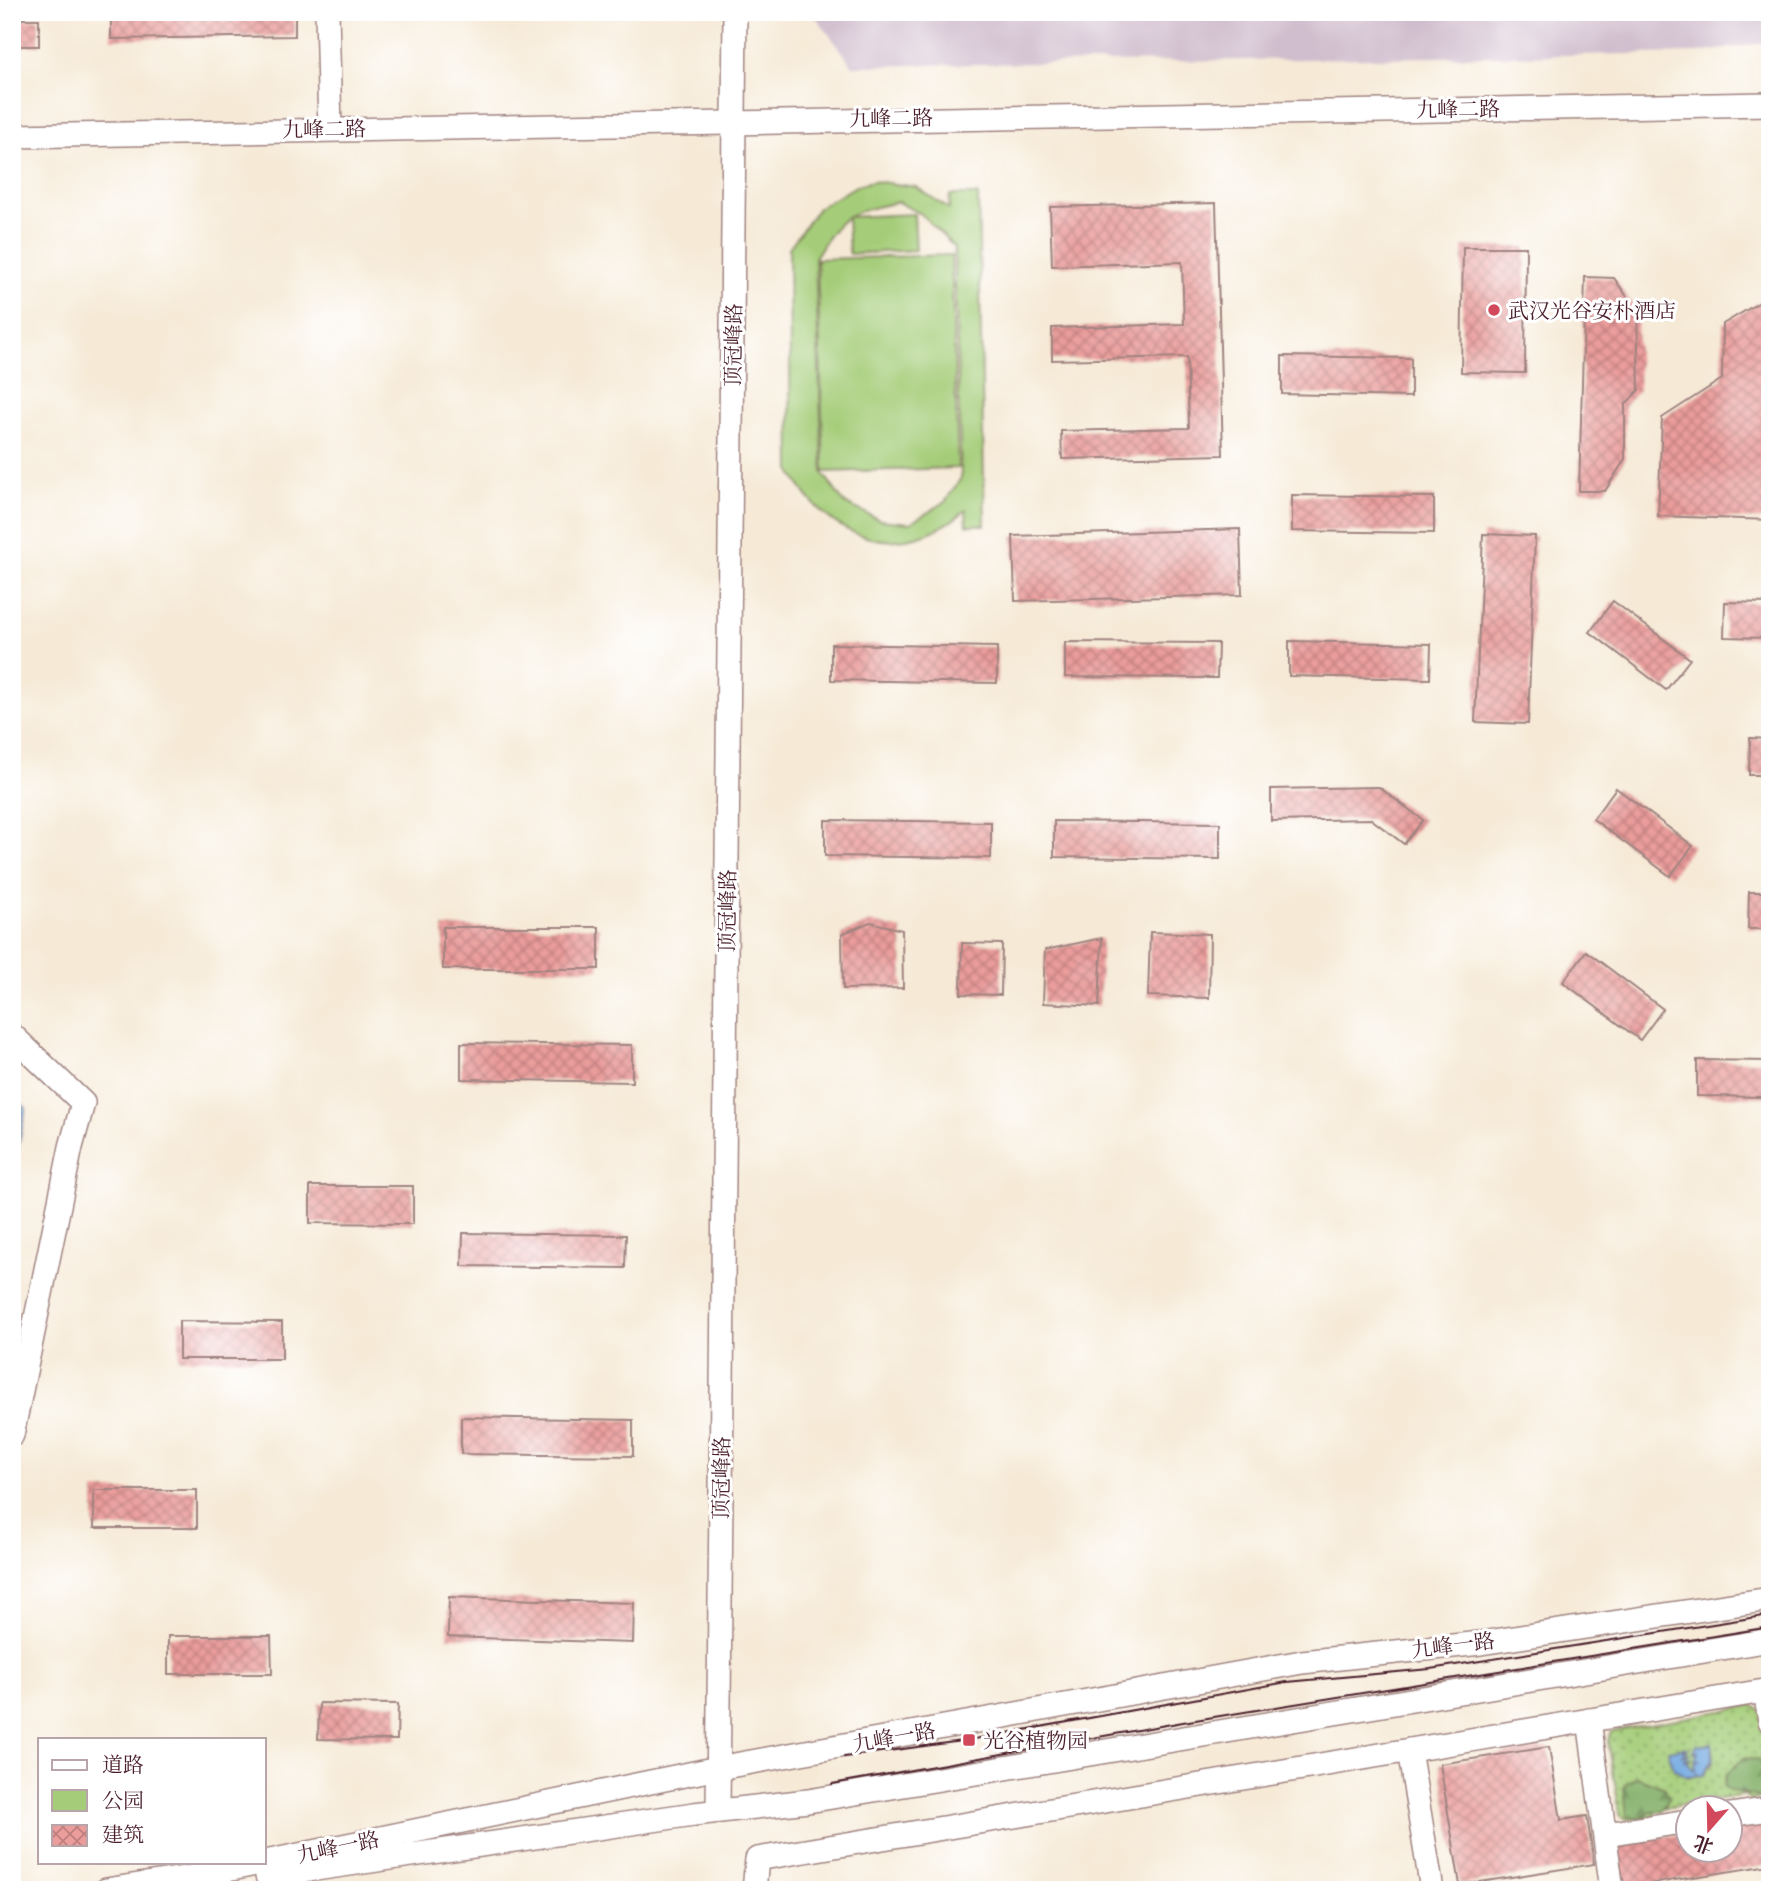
<svg xmlns="http://www.w3.org/2000/svg" width="1782" height="1902" font-family="'Libre Caslon Text','Noto Serif SC',serif">
	<defs>
		<pattern id="grass-dots" width="8" height="8" patternUnits="userSpaceOnUse" patternTransform="scale(1.75)"><rect width="8" height="8" fill="#a5cd79"/><path d="M2 2h.1M6 6h.1" fill="none" stroke="#88a663" stroke-width="1.8" stroke-linecap="round"/></pattern>
		<pattern id="forest-firs" width="22" height="20" patternUnits="userSpaceOnUse" patternTransform="scale(1.75)"><rect width="22" height="20" fill="#84b069"/><path d="M5 1l3.5 6h-7zM16 11l3.5 6h-7z" fill="#6e8f57"/></pattern>
		<pattern id="building-cross-hatch" width="8" height="8" patternUnits="userSpaceOnUse" patternTransform="scale(1.75)"><rect width="8" height="8" fill="#ea9d9b"/><path d="M0 0l8 8M0 8l8-8" fill="none" stroke="#c07f7f"/></pattern>
	</defs>
	<rect width="100%" height="100%" fill="#fff"/>
	<filter id="ink" filterUnits="userSpaceOnUse"><feTurbulence type="fractalNoise" baseFrequency=".0143" numOctaves="2"/><feDisplacementMap in="SourceGraphic" scale="14" xChannelSelector="R" yChannelSelector="G"/><feConvolveMatrix kernelMatrix="1 2 1 2 8 2 1 2 1" color-interpolation-filters="sRGB"/></filter>
	<filter id="wash" filterUnits="userSpaceOnUse"><feTurbulence type="fractalNoise" baseFrequency=".00686" numOctaves="4" result="noise"/><feDisplacementMap in="SourceGraphic" scale="28" xChannelSelector="R" yChannelSelector="G"/><feGaussianBlur stdDeviation="1.57" result="paint"/><feColorMatrix in="noise" values="0 0 0 0 0 0 0 0 0 0 0 0 0 0 0 0 0 1.4 0 .05"/><feComposite in="paint" operator="in"/></filter>
	<g filter="url(#wash)">
		<rect width="100%" height="100%" fill="#f6ead7"/>
		<polygon fill="#d0bdcd" points="812,12 1770,12 1770,42 1698,53 853,66"/>
		<path fill="url(#grass-dots)" stroke="#787652" stroke-width="2" fill-rule="evenodd" d="M1753 1705 1765 1714 1770 1743V1797L1749 1801 1745 1795 1657 1809 1655 1816 1628 1820 1620 1815 1608 1741 1611 1731ZM1698 1746H1713V1763L1703 1775 1688 1777 1674 1769 1668 1750H1682L1681 1755 1687 1754 1684 1760 1695 1771 1699 1761 1696 1751Z"/>
		<g fill="url(#forest-firs)" stroke="#67684a" stroke-width="2">
			<path d="M1744 1758 1758 1760 1764 1770 1762 1778 1766 1792 1759 1798C1747 1792 1736 1795 1724 1787L1726 1775Z"/>
			<polygon points="1637,1777 1665,1788 1669,1798 1662,1812 1651,1811 1642,1818 1627,1816 1624,1786"/>
		</g>
		<g fill="#a5cd79" stroke="#787652" stroke-width="2" fill-rule="evenodd">
			<path d="M873 181 916 187 949 209 950 195H978L985 525H967L966 510C902 564 829 543 791 471L789 248 818 208 858 185ZM898 202 921 214 954 247 961 478 945 502 910 523 880 520 844 503 823 473 815 258C841 213 848 213 898 202Z"/>
			<polygon points="914,214 916,250 849,254 847,217"/>
			<polygon points="951,255 958,468 824,472 817,259"/>
		</g>
		<g fill="#74abe2" stroke="#5f6586" stroke-width="2">
			<polygon points="12,1095 26,1108 12,1176"/>
			<polygon points="1712,1743 1713,1760 1703,1775 1685,1776 1674,1769 1668,1750 1687,1747 1682,1750 1688,1749 1681,1755 1689,1753 1684,1760 1692,1757 1687,1761 1695,1771 1694,1763 1699,1761 1695,1760 1698,1752 1694,1753 1697,1745"/>
		</g>
		<g id="blocks">
			<g fill="url(#building-cross-hatch)">
				<polygon points="111,12 295,12 295,36 111,39"/>
				<polygon points="440,12 624,12 624,16 440,18"/>
				<rect x="12" y="19" width="27" height="27"/>
				<polygon points="1216,203 1223,455 1062,459 1061,431 1189,428 1187,357 1052,360 1052,328 1184,324 1182,262 1052,266 1050,207"/>
				<polygon points="1463,247 1526,247 1525,373 1461,372"/>
				<polygon points="1585,277 1614,278 1637,311 1639,390 1625,405 1625,459 1605,491 1579,491"/>
				<polygon points="1770,296 1770,520 1658,516 1662,418 1722,379 1723,324"/>
				<polygon points="1282,356 1411,358 1411,397 1282,394"/>
				<polygon points="1292,495 1434,497 1434,533 1292,531"/>
				<polygon points="1240,529 1242,595 1015,601 1013,536"/>
				<polygon points="1483,534 1535,536 1528,724 1475,722"/>
				<polygon points="1613,601 1690,659 1666,690 1590,632"/>
				<polygon points="1725,602 1770,603 1770,638 1724,637"/>
				<polygon points="1289,641 1431,644 1430,679 1289,676"/>
				<polygon points="1065,642 1218,643 1217,678 1065,677"/>
				<polygon points="831,644 997,647 997,683 831,680"/>
				<polygon points="1750,738 1770,739 1770,775 1749,775"/>
				<polygon points="1379,787 1423,820 1404,844 1371,819 1271,821 1271,789"/>
				<polygon points="1616,788 1693,846 1670,876 1593,819"/>
				<polygon points="825,820 991,822 991,858 825,856"/>
				<polygon points="1054,821 1220,823 1220,859 1054,857"/>
				<polygon points="1749,892 1770,892 1770,929 1748,929"/>
				<polygon points="870,922 902,930 903,988 843,989 842,934"/>
				<rect x="443" y="927" width="156" height="42"/>
				<polygon points="1150,932 1210,934 1209,998 1148,996"/>
				<polygon points="1102,938 1099,1006 1043,1003 1045,950"/>
				<polygon points="962,943 1002,944 1001,995 961,994"/>
				<polygon points="1586,951 1663,1009 1640,1040 1563,982"/>
				<polygon points="461,1043 632,1045 632,1082 461,1079"/>
				<polygon points="1697,1060 1770,1061 1770,1097 1697,1096"/>
				<polygon points="310,1186 413,1186 413,1224 310,1223"/>
				<polygon points="463,1233 626,1235 625,1268 462,1266"/>
				<polygon points="179,1321 282,1322 282,1359 179,1359"/>
				<polygon points="461,1417 633,1420 633,1456 461,1454"/>
				<rect x="94" y="1490" width="103" height="38"/>
				<polygon points="449,1597 634,1603 633,1643 448,1637"/>
				<polygon points="168,1636 271,1636 272,1674 168,1674"/>
				<polygon points="319,1703 398,1704 397,1740 318,1739"/>
				<polygon points="1549,1747 1561,1820 1587,1816 1594,1864 1460,1885 1440,1764"/>
				<polygon points="1770,1820 1770,1865 1624,1888 1617,1844 1688,1833 1688,1850 1730,1850 1730,1826"/>
			</g>
		</g>
	</g>
	<g filter="url(#ink)">
		<use href="#blocks" fill-opacity="0" stroke="#a08481" stroke-width="2"/>
		<g fill="none" stroke-linecap="round" stroke-linejoin="round">
			<g stroke="#a08481" stroke-width="26">
				<g id="minor">
					<polyline points="327,12 330,129"/>
					<polyline points="12,136 1770,104"/>
					<polyline points="12,1035 83,1103 71,1147 12,1435"/>
					<polyline points="1765,1691 1770,1721"/>
					<polyline points="1589,1720 1612,1890"/>
					<polyline points="1409,1750 1432,1890"/>
					<polyline points="718,1811 735,12"/>
					<polyline points="1730,1815 1770,1809"/>
					<polyline points="1606,1834 1688,1821"/>
					<polyline points="267,1876 694,1814 808,1801 1770,1640"/>
					<polyline points="106,1890 203,1875 718,1768 1302,1662 1481,1643 1770,1599"/>
					<polyline points="754,1890 757,1859 1770,1690"/>
				</g>
			</g>
			<use href="#minor" stroke="#fff" stroke-width="23"/>
			<g stroke="#4a1f2b" stroke-width="2">
				<polyline points="844,1757 969,1740 1287,1682 1430,1669 1770,1615"/>
				<polyline points="832,1784 1183,1722 1770,1627"/>
			</g>
		</g>
	</g>
	<g fill="#d1495b" stroke="#fff" stroke-width="2.5">
		<circle cx="1494" cy="310" r="7"/>
		<rect x="962" y="1733" width="14" height="14" rx="3.5"/>
	</g>
	<g text-anchor="middle" dominant-baseline="central" stroke-width="6" stroke-linejoin="round" paint-order="stroke">
		<g font-size="21" fill="#4a1f2b" stroke="#fff">
			<text transform="translate(1458 109) rotate(-1)">九峰二路</text>
			<text transform="translate(891 118) rotate(-1)">九峰二路</text>
			<text transform="translate(324 129) rotate(-1)">九峰二路</text>
			<text transform="translate(733 345) rotate(-89)">顶冠峰路</text>
			<text transform="translate(727 911) rotate(-89)">顶冠峰路</text>
			<text transform="translate(721 1478) rotate(-89)">顶冠峰路</text>
			<text transform="translate(1453 1645) rotate(-7)">九峰一路</text>
			<text transform="translate(894 1737) rotate(-10)">九峰一路</text>
			<text transform="translate(338 1847) rotate(-12)">九峰一路</text>
		</g>
		<g font-size="21" fill="#4a1f2b" stroke="#fff" text-anchor="start">
			<text x="1508" y="310">武汉光谷安朴酒店</text>
			<text x="983" y="1740">光谷植物园</text>
		</g>
	</g>
	<rect width="1782" height="1902" fill="none" stroke="#fff" stroke-width="42"/>
	<rect x="38" y="1738" width="228" height="126" fill="#ffffff" stroke="#b7a5aa" stroke-width="2"/>
	<rect x="52" y="1760" width="35" height="10" fill="#ffffff" stroke="#b7a5aa" stroke-width="2"/>
	<text x="102" y="1772" font-size="21" fill="#4a1f2b">道路</text>
	<rect x="52" y="1790" width="35" height="21" fill="#a5cd79" stroke="#b7a5aa" stroke-width="2"/>
	<text x="102" y="1808" font-size="21" fill="#4a1f2b">公园</text>
	<rect x="52" y="1825" width="35" height="21" fill="url(#building-cross-hatch)" stroke="#b7a5aa" stroke-width="2"/>
	<text x="102" y="1842" font-size="21" fill="#4a1f2b">建筑</text>
	<g transform="translate(1709 1829) rotate(200)"><circle r="33" fill="#ffffff" stroke="#b7a5aa" stroke-width="2"/>
	<path d="M0-5L12 26L0 18L-12 26Z" fill="#d1495b"/>
	<text y="-10" font-size="19" font-weight="bold" text-anchor="middle" fill="#4a1f2b">北</text>
	</g>
</svg>
